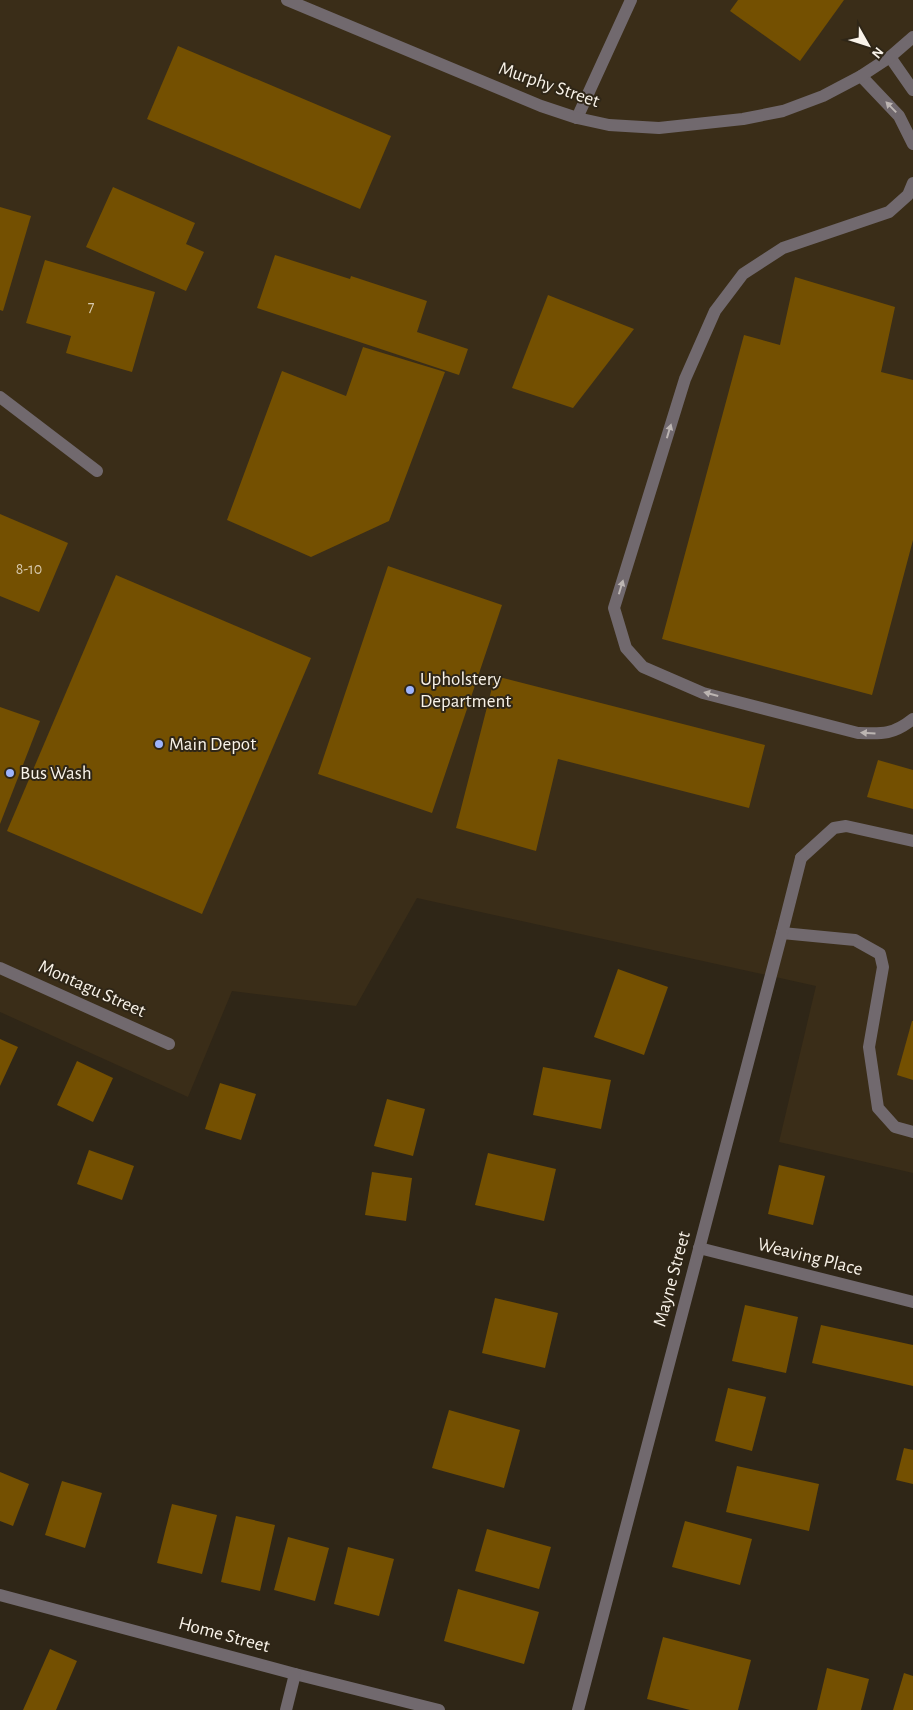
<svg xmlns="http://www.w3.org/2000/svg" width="913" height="1710" font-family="'Alegreya Sans',sans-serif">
	<rect width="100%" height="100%" fill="#2f2617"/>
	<polygon fill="#3a2d18" points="0,0 913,0 913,1173 779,1142 816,986 417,898 356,1006 232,991 188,1097 0,1012"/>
	<g fill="#745001">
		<polygon points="738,0 844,0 800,61 730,11"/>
		<polygon points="178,46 391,136 360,209 147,119"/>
		<polygon points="113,187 195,223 186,244 204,252 186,291 86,247"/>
		<polygon points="0,207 31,216 3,311 0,310"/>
		<polygon points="275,255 350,279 351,276 427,301 417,332 468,349 459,375 257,308"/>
		<polygon points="45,260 155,292 132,372 66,353 71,336 26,323"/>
		<polygon points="795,277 895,307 881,372 913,380 913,540 872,695 662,639 744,335 780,345"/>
		<polygon points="548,295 634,329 573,408 512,388"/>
		<polygon points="363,347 445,372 389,521 311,557 227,520 282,371 346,396"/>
		<polygon points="0,514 68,543 39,612 0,596"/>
		<polygon points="388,566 502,605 432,813 318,774"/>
		<polygon points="116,575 311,658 202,914 7,831"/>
		<polygon points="495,676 765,745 749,808 558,759 536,851 456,828"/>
		<polygon points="0,707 40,721 0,824"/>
		<polygon points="878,760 913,770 913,809 867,797"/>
		<polygon points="618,969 668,987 644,1055 594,1037"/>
		<polygon points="912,1021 913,1021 913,1080 897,1075"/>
		<polygon points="0,1039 18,1047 0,1086"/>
		<polygon points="77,1061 113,1078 93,1122 57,1105"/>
		<polygon points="543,1067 611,1080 601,1129 533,1115"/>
		<polygon points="220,1083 256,1094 241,1140 205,1129"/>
		<polygon points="387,1099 425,1109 413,1156 374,1146"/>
		<polygon points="89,1150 134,1166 122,1200 77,1184"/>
		<polygon points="488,1153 556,1169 544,1221 475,1205"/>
		<polygon points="779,1165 825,1176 813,1225 768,1214"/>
		<polygon points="372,1172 412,1178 406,1221 365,1215"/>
		<polygon points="495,1298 558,1313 545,1368 482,1353"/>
		<polygon points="745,1305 798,1317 786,1373 732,1361"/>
		<polygon points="821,1325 913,1345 913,1386 812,1363"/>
		<polygon points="728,1388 766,1397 752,1451 715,1441"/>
		<polygon points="449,1410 520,1430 504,1488 432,1468"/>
		<polygon points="904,1448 913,1450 913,1484 896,1480"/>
		<polygon points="737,1466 819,1484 809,1531 726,1512"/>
		<polygon points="0,1472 29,1484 13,1526 0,1521"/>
		<polygon points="62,1481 102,1493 85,1548 45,1535"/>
		<polygon points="172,1504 217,1515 202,1574 157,1563"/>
		<polygon points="236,1516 275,1525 260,1591 221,1582"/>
		<polygon points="685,1521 752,1539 740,1585 672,1567"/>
		<polygon points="487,1529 551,1547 539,1589 475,1571"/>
		<polygon points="288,1537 329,1548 315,1601 274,1590"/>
		<polygon points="348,1547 394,1559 379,1616 334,1604"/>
		<polygon points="458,1589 539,1612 524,1664 444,1641"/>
		<polygon points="663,1637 751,1660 738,1710 690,1710 647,1699"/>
		<polygon points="50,1649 77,1661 56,1710 23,1710"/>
		<polygon points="827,1668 869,1679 861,1710 817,1710"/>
		<polygon points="904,1673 913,1676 913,1710 893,1710"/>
	</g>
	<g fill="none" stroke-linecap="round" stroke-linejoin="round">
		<g stroke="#71696e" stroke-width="12">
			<polyline points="890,57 913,90"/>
			<polyline points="861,76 899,116 913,144"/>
			<polyline points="577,118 631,0"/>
			<path d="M913 183 908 195 889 212 783 248 743 274 715 311 685 379 614 608 626 648 643 667 703 693 858 733C882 734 893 735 913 719"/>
			<polyline points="801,858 834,828 846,826 913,841"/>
			<polyline points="782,933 855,940 880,954 883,967 869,1047 878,1108 895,1127 913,1132"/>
		</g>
		<g stroke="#71696e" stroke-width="12">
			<polyline points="287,0 541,106 577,118 609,125 659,128 743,119 783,111 823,96 861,76 890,57 913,37"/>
			<polyline points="0,397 97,471"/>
			<polyline points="0,968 169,1044"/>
			<polyline points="699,1248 913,1302"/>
			<polyline points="0,1595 295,1674 439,1710"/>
			<polyline points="286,1710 295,1674"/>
			<polyline points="578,1710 782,933 801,858"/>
		</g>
	</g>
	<defs><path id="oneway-solid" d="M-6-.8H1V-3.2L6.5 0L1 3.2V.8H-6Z" transform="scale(1.25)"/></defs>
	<g fill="#bcb5b2">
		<use href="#oneway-solid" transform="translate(891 107) rotate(-134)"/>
		<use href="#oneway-solid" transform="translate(669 431) rotate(-73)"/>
		<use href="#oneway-solid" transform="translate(621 587) rotate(-73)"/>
		<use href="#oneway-solid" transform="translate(711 694) rotate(-165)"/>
		<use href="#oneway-solid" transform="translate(868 733) rotate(-176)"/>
	</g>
	<g fill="#9db4fd" stroke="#2f2617" stroke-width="2">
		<circle cx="410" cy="690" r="5"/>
		<circle cx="159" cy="744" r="5"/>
		<circle cx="10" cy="773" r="5"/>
	</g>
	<g text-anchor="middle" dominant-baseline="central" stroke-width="4" stroke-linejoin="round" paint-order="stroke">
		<g font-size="16" fill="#d8caaf">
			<text x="91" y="307">7</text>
			<text x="29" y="569">8-10</text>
		</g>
		<g font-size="19" fill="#f9f3e9" stroke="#2f2617">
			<text transform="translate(549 85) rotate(19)">Murphy Street</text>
			<text transform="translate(92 989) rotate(24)">Montagu Street</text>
			<text transform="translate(810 1257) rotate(14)">Weaving Place</text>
			<text transform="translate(672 1279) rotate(-75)">Mayne Street</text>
			<text transform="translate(224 1635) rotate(15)">Home Street</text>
		</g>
		<g font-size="19" fill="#f9f3e9" stroke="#2f2617" text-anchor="start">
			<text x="420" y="679">Upholstery<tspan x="420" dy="22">Department</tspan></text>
			<text x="169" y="744">Main Depot</text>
			<text x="20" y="773">Bus Wash</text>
		</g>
	</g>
	<g transform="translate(868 45) rotate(129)" stroke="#2f2617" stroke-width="4" paint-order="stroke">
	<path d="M0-4L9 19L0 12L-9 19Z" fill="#f9f3e9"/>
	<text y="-8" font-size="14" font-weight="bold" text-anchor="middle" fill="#f9f3e9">N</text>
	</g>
</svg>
